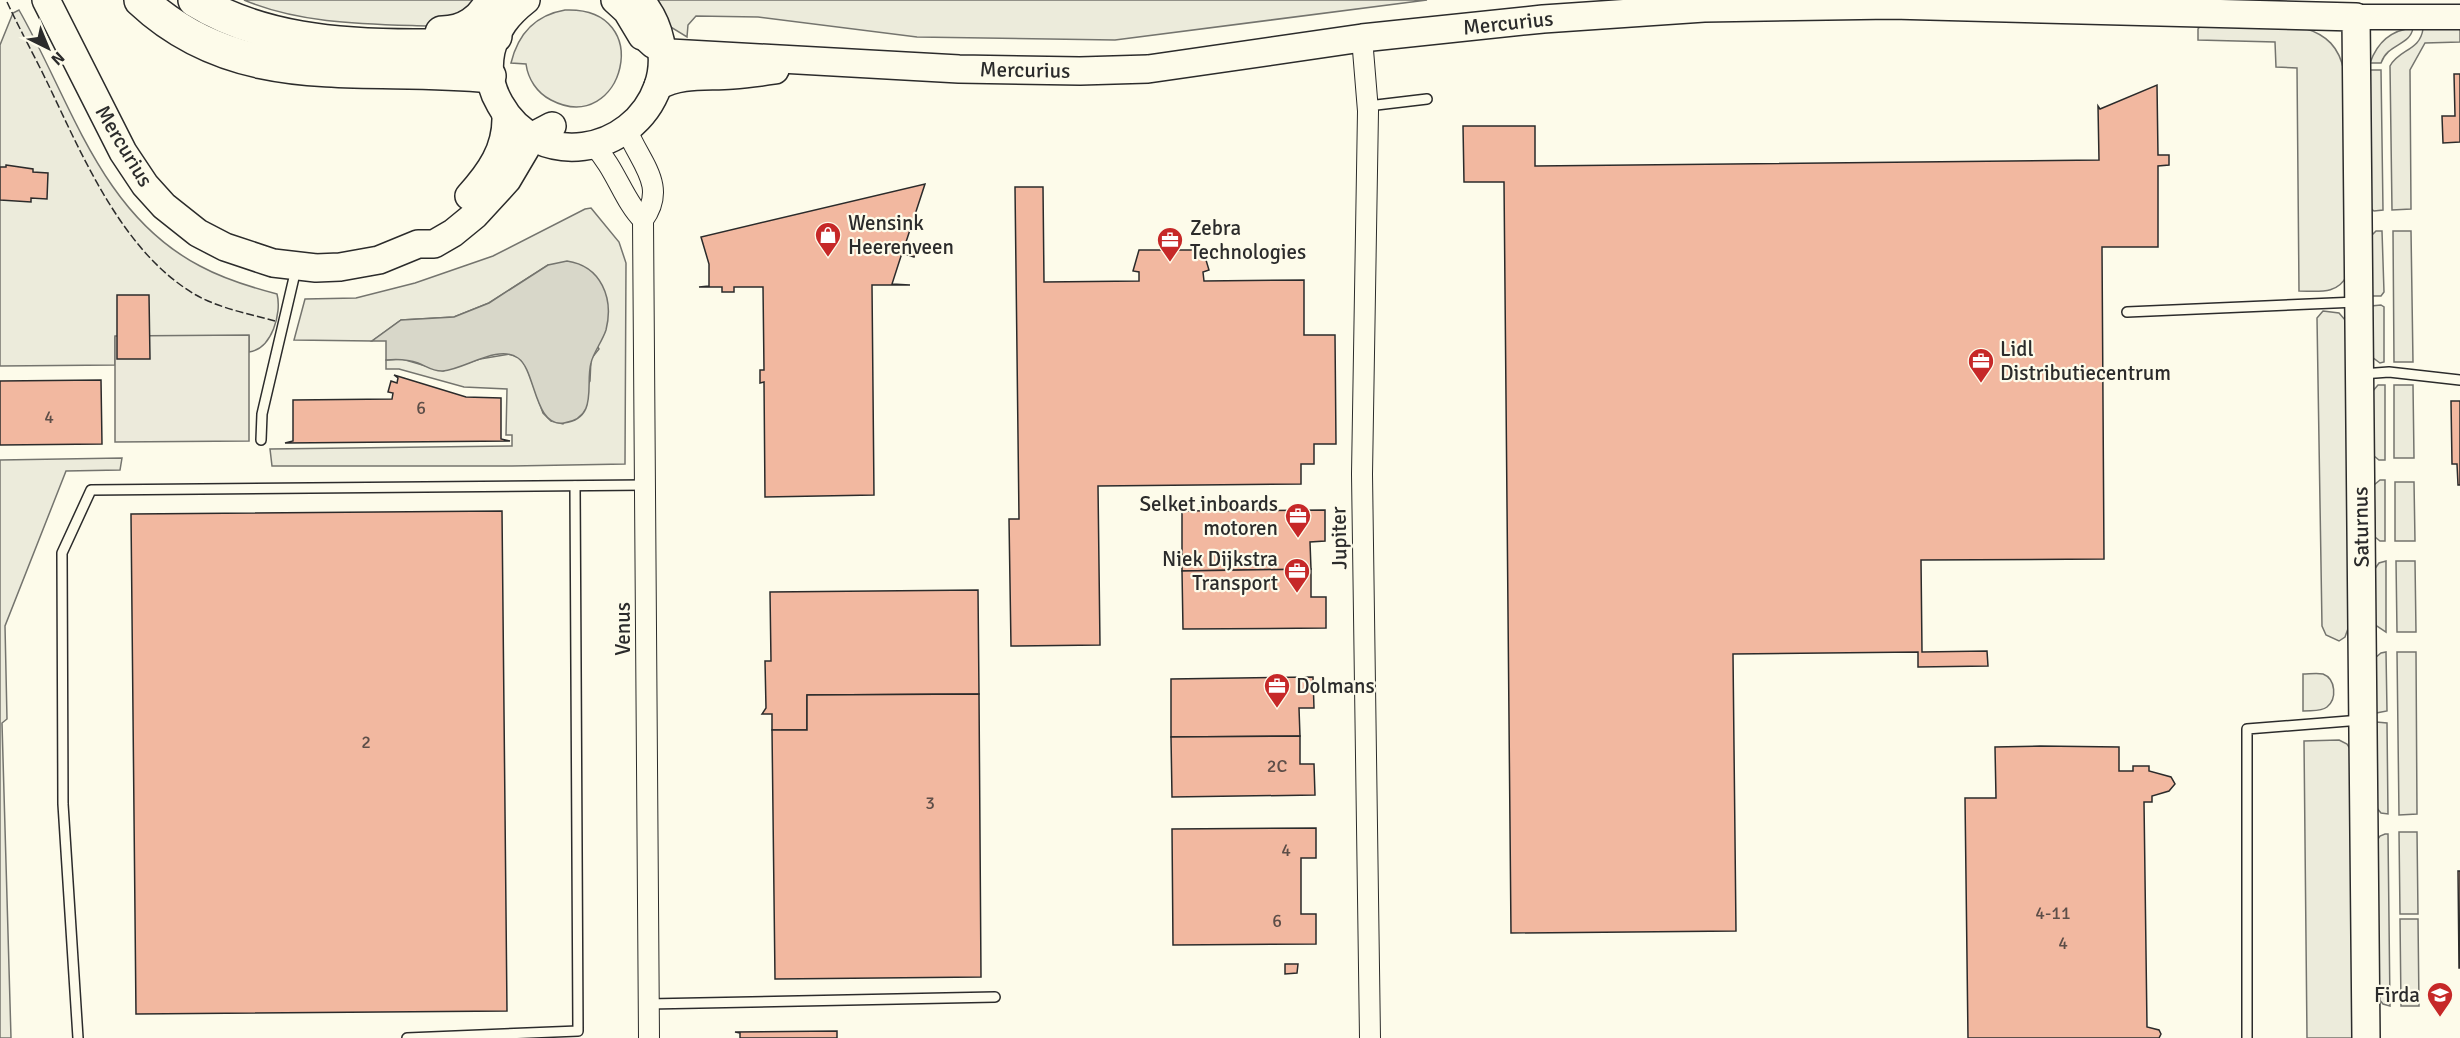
<svg xmlns="http://www.w3.org/2000/svg" width="2460" height="1038" font-family="Signika,sans-serif">
	<rect width="100%" height="100%" fill="#fdfbea"/>
	<g fill="#ecebdb" stroke="#74746e" stroke-width="1.5">
		<path d="M244 0H480L478 3 440 24 427 26C366 24 301 24 244 0Z"/>
		<polygon points="653,0 1427,0 1115,40 917,37 758,17 696,16 688,25 687,37 669,26"/>
		<path d="M19 10C71 101 100 214 200 266 224 279 250 287 277 294 282 313 272 349 249 352V336L115 337V365L0 366V45L13 13Z"/>
		<path d="M565 10C658 6 623 138 551 100 537 93 528 79 526 64L511 63C518 34 536 15 565 10Z"/>
		<path d="M2201 25 2304 28C2327 35 2339 47 2344 71L2347 275C2338 295 2318 291 2299 291L2297 68 2276 67 2275 42 2198 40V29Z"/>
		<path d="M2413 28C2410 46 2388 43 2381 63H2370C2377 43 2391 30 2413 28Z"/>
		<path d="M2460 28V42L2425 43 2410 70 2411 209 2392 210 2390 66C2399 49 2420 51 2423 29Z"/>
		<polygon points="2369,70 2381,70 2383,210 2374,211 2369,207"/>
		<polygon points="591,208 619,242 626,263 625,464 512,466 272,466 270,449 512,446 512,435 506,435 507,389 464,387 399,369 386,369 386,360 402,359 443,371 480,359 510,354 520,358 527,368 543,413 551,421 563,424 590,381 591,359 599,349 548,265 489,303 454,317 401,320 372,341 294,340 305,299 356,298 415,283 493,256 585,209"/>
		<polygon points="2376,231 2382,231 2384,292 2381,296 2372,296 2370,237"/>
		<polygon points="2393,231 2411,231 2413,362 2394,362"/>
		<polygon points="2381,305 2384,307 2384,362 2380,363 2372,357 2371,306"/>
		<polygon points="2323,311 2339,313 2346,321 2350,623 2345,637 2339,641 2326,635 2322,626 2317,318"/>
		<polygon points="2378,385 2385,385 2385,460 2379,460 2374,456 2372,392"/>
		<polygon points="2394,385 2413,385 2414,458 2394,458"/>
		<polygon points="122,458 120,470 66,471 5,626 7,719 2,723 11,1038 0,1038 0,460"/>
		<polygon points="2380,480 2385,480 2385,541 2380,541 2375,537 2374,485"/>
		<polygon points="2395,482 2414,482 2415,541 2395,541"/>
		<polygon points="2386,561 2386,632 2374,624 2374,570 2379,563"/>
		<polygon points="2396,561 2415,561 2416,632 2397,632"/>
		<polygon points="2386,652 2387,711 2376,713 2375,658 2381,653"/>
		<polygon points="2397,652 2416,652 2417,814 2399,815"/>
		<path d="M2303 674C2309 674 2317 673 2323 674 2336 679 2337 699 2327 707 2321 712 2311 710 2303 711Z"/>
		<polygon points="2376,722 2387,723 2388,814 2381,813 2376,807"/>
		<polygon points="2339,740 2347,744 2351,750 2355,1038 2307,1038 2304,741"/>
		<polygon points="2399,832 2417,832 2418,914 2400,914"/>
		<polygon points="2385,834 2388,834 2390,1006 2383,1004 2378,998 2376,842 2380,836"/>
		<polygon points="2400,919 2418,919 2419,1006 2401,1006"/>
	</g>
	<polygon fill="#eceadb" stroke="#74746e" stroke-width="1.5" points="249,335 249,441 115,442 115,336"/>
	<path fill="#d8d7c9" stroke="#74746e" stroke-width="1.5" d="M567 261C601 266 614 298 606 330 602 342 593 353 591 363 585 384 599 418 564 423 534 428 536 370 518 358 498 344 465 369 443 371 434 372 426 366 418 363 407 359 397 359 386 360V341H372L401 320 454 317 489 303 548 265Z"/>
	<g fill="#f2b8a0" stroke="#2b2b2b" stroke-width="1.5">
		<polygon points="2454,74 2460,74 2460,142 2443,143 2442,116 2455,116"/>
		<polygon points="2157,85 2158,155 2169,155 2169,165 2158,166 2158,247 2102,247 2104,559 1921,560 1922,652 1987,651 1988,666 1918,667 1918,652 1733,654 1736,931 1511,933 1504,182 1464,182 1463,126 1535,126 1535,166 2099,160 2098,106 2100,109"/>
		<polygon points="6,165 33,169 33,172 48,173 47,199 31,198 31,202 0,200 0,167 6,167"/>
		<polygon points="925,184 906,242 917,246 914,257 902,253 892,284 910,285 872,285 874,495 765,497 764,382 760,383 760,370 764,370 763,287 734,287 734,292 722,292 722,287 699,287 709,286 709,264 701,237"/>
		<polygon points="1015,187 1043,187 1044,282 1139,281 1139,272 1133,271 1139,250 1203,250 1209,270 1203,272 1204,281 1304,280 1304,335 1335,335 1336,444 1314,444 1314,464 1301,464 1301,484 1098,486 1100,645 1011,646 1009,519 1019,519"/>
		<polygon points="117,295 149,295 150,359 117,359"/>
		<polygon points="394,375 466,397 501,398 501,439 510,441 285,443 293,441 293,400 392,399 393,393 388,392 391,381 397,383 398,378"/>
		<polygon points="101,380 102,444 0,445 0,381"/>
		<polygon points="2451,401 2460,401 2460,485 2458,485 2457,464 2452,464"/>
		<polygon points="1325,510 1325,541 1310,542 1311,569 1182,571 1182,511"/>
		<polygon points="502,511 507,1011 136,1014 131,514"/>
		<polygon points="1311,569 1311,597 1326,597 1326,628 1183,629 1182,571"/>
		<polygon points="978,590 979,694 807,695 807,730 772,730 772,714 762,714 766,708 765,661 771,661 770,592"/>
		<polygon points="1313,677 1314,708 1299,708 1300,736 1171,737 1171,679"/>
		<polygon points="979,694 981,977 775,979 772,730 807,730 807,695"/>
		<polygon points="1300,736 1300,764 1314,764 1315,795 1172,797 1171,737"/>
		<polygon points="2040,746 2119,747 2119,771 2133,771 2133,766 2149,766 2149,771 2171,777 2175,784 2169,791 2152,796 2152,802 2144,802 2147,1027 2159,1030 2161,1034 2159,1038 1968,1038 1965,798 1996,798 1995,747"/>
		<polygon points="1316,828 1316,858 1301,858 1301,914 1316,914 1316,944 1173,945 1172,829"/>
		<polygon points="2458,871 2460,871 2460,968 2459,968"/>
		<polygon points="1285,964 1298,964 1297,973 1285,974"/>
		<polygon points="837,1031 837,1038 740,1038 740,1033 735,1032"/>
	</g>
	<g fill="none" stroke-linecap="round" stroke-linejoin="round">
		<g stroke="#2b2b2b" stroke-width="12">
			<g id="service">
				<polyline points="1368,106 1427,99"/>
				<polyline points="2127,312 2357,302"/>
				<polyline points="2362,374 2389,372 2460,380"/>
				<polyline points="261,440 262,414 296,269"/>
				<polyline points="648,1004 995,997"/>
				<polyline points="78,1038 63,804 62,553 91,490 646,485"/>
				<polyline points="407,1038 578,1031 575,486"/>
				<polyline points="2247,1038 2247,729 2361,720"/>
			</g>
		</g>
		<g stroke="#2b2b2b" stroke-width="22">
			<g id="minor">
				<polyline points="1362,38 1368,111 1362,474 1370,1038"/>
				<path d="M627 130C640 163 668 186 643 220L649 1038"/>
				<path d="M593 145C616 168 623 200 643 220"/>
			</g>
		</g>
		<g stroke="#2b2b2b" stroke-width="27">
			<polyline id="tertiary" points="2356,17 2460,17"/>
		</g>
		<g stroke="#2b2b2b" stroke-width="30">
			<g id="secondary">
				<polyline points="46,0 123,152 145,185 164,206 198,233 225,247 273,263 316,268 340,267 379,260 418,244 434,244 453,233 475,215 507,180 533,136 552,126"/>
				<path d="M526 0C508 14 496 29 491 51 487 70 490 87 500 104 537 171 633 156 658 86 668 57 660 23 640 0"/>
				<polyline points="615,0 627,11 642,36"/>
				<polyline points="642,34 653,44 670,53 959,69 1080,71 1148,69 1362,38 1543,19 1704,8 1892,5 2356,17 2366,1038"/>
				<path d="M658 86C681 73 707 77 732 75 746 74 761 72 775 70"/>
				<path d="M469 196C490 173 507 149 506 116"/>
			</g>
		</g>
		<g stroke="#2b2b2b" stroke-width="36">
			<g id="motorway">
				<path d="M141 0C241 94 367 63 489 76"/>
				<path d="M195 0C259 40 340 46 414 46 442 46 468 48 495 36"/>
				<path d="M442 33C464 33 483 21 492 0"/>
			</g>
		</g>
		<use href="#service" stroke="#fdfbea" stroke-width="9"/>
		<use href="#minor" stroke="#fdfbea" stroke-width="20"/>
		<use href="#tertiary" stroke="#fdfbea" stroke-width="24"/>
		<use href="#secondary" stroke="#fdfbea" stroke-width="27"/>
		<use href="#motorway" stroke="#fdfbea" stroke-width="33"/>
		<path stroke="#2b2b2b" stroke-width="1.5" stroke-dasharray="8 3" stroke-linecap="butt" d="M7 2C20 30 35 57 48 84 83 157 123 253 196 295 219 308 249 314 275 321"/>
	</g>
	<defs>
		<g id="shop-pin" transform="scale(1.35)"><path d="M0 17L-7.5 6A9.5 9.5 0 1 1 7.5 6Z" fill="#c62828" stroke="#fdfbea"/><path d="M-5-2.5h2.3a2.7 3.5 0 0 1 5.4 0H5L5.5 6h-11ZM-1.5-2.5h3a1.5 2.3 0 0 0-3 0Z" fill="#fff"/></g>
		<g id="office-pin" transform="scale(1.35)"><path d="M0 17L-7.5 6A9.5 9.5 0 1 1 7.5 6Z" fill="#c62828" stroke="#fdfbea"/><path d="M-6-3h4V-5.5h4V-3h4V5H-6ZM-1-4.5V-3h2v-1.5ZM-6 0V1H6V0Z" fill="#fff"/></g>
		<g id="university-pin" transform="scale(1.35)"><path d="M0 17L-7.5 6A9.5 9.5 0 1 1 7.5 6Z" fill="#c62828" stroke="#fdfbea"/><path d="M0-5L7-2L0 1L-7-2ZM-4 1L0 2.5L4 1V4Q0 6-4 4Z" fill="#fff"/></g>
	</defs>
	<g fill-rule="evenodd">
		<use href="#shop-pin" x="828" y="235"/>
		<use href="#office-pin" x="1170" y="240"/>
		<use href="#office-pin" x="1981" y="361"/>
		<use href="#office-pin" x="1298" y="516"/>
		<use href="#office-pin" x="1297" y="571"/>
		<use href="#office-pin" x="1277" y="686"/>
		<use href="#university-pin" x="2440" y="995"/>
	</g>
	<g text-anchor="middle" dominant-baseline="central" stroke-width="4.5" stroke-linejoin="round" paint-order="stroke">
		<g font-size="18" fill="#5d4e48">
			<text x="421" y="408">6</text>
			<text x="49" y="417">4</text>
			<text x="366" y="742">2</text>
			<text x="1277" y="766">2C</text>
			<text x="930" y="803">3</text>
			<text x="1286" y="850">4</text>
			<text x="2053" y="913">4-11</text>
			<text x="1277" y="921">6</text>
			<text x="2063" y="943">4</text>
		</g>
		<g font-size="21" fill="#2b2b2b" stroke="#fdfbea">
			<text transform="translate(1508 23) rotate(-6)">Mercurius</text>
			<text transform="translate(1025 70) rotate(1)">Mercurius</text>
			<text transform="translate(124 146) rotate(59)">Mercurius</text>
			<text transform="translate(2361 527) rotate(-91)">Saturnus</text>
			<text transform="translate(1339 538) rotate(-91)">Jupiter</text>
			<text transform="translate(623 629) rotate(-90)">Venus</text>
		</g>
		<g font-size="21" fill="#2b2b2b" stroke="#fdfbea" text-anchor="start">
			<text x="848" y="223">Wensink<tspan x="848" dy="24">Heerenveen</tspan></text>
			<text x="1190" y="228">Zebra<tspan x="1190" dy="24">Technologies</tspan></text>
			<text x="2000" y="349">Lidl<tspan x="2000" dy="24">Distributiecentrum</tspan></text>
			<text x="1278" y="504" text-anchor="end">Selket inboards<tspan x="1278" dy="24">motoren</tspan></text>
			<text x="1278" y="559" text-anchor="end">Niek Dijkstra<tspan x="1278" dy="24">Transport</tspan></text>
			<text x="1296" y="686">Dolmans</text>
			<text x="2420" y="995" text-anchor="end">Firda</text>
		</g>
	</g>
	<g transform="translate(48 48) rotate(137)" stroke="#fdfbea" stroke-width="4.5" paint-order="stroke">
	<path d="M0-4.5L10 22L0 15L-10 22Z" fill="#2b2b2b"/>
	<text y="-9" font-size="16" font-weight="bold" text-anchor="middle" fill="#2b2b2b">N</text>
	</g>
</svg>
